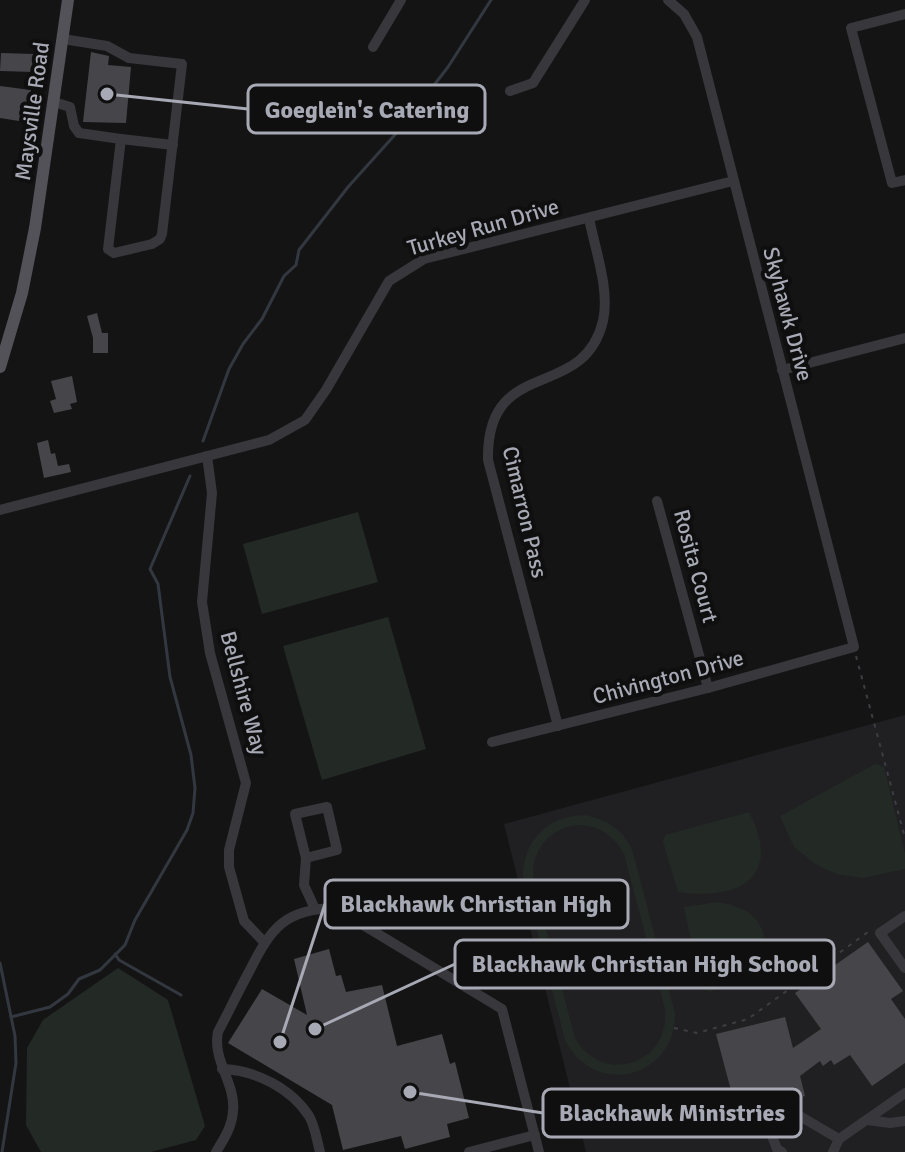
<svg xmlns="http://www.w3.org/2000/svg" width="905" height="1152" font-family="Signika,sans-serif">
	<rect width="100%" height="100%" fill="#141415"/>
	<polygon fill="#202022" points="905,715 905,1152 586,1152 504,824"/>
	<g fill="#232925" fill-rule="evenodd">
		<polygon points="358,512 378,582 262,614 243,544"/>
		<polygon points="388,617 426,749 322,780 283,646"/>
		<polygon points="875,764 884,767 905,854 905,869 863,878 836,874 815,864 794,847 780,816"/>
		<path d="M749 812C783 878 739 901 678 892L663 842 665 835Z"/>
		<path d="M584 815C606 819 622 829 632 849L675 1013C676 1078 595 1099 565 1040L523 877C523 841 547 816 584 815ZM576 825C598 825 613 834 624 854L664 1005C675 1062 603 1088 575 1038L534 884C529 854 546 830 576 825Z"/>
		<path d="M718 902C758 910 763 922 769 960L710 992 701 988 684 907Z"/>
		<polygon points="118,968 168,1000 205,1126 196,1140 151,1152 41,1152 26,1125 27,1048 43,1020"/>
	</g>
	<g fill="none" stroke-linecap="round" stroke-linejoin="round">
		<g stroke="#333840" stroke-width="3">
			<polyline points="203,441 229,369 243,344 262,319 284,276 296,265 299,250 348,187 401,128 448,67 491,0"/>
			<polyline points="115,954 119,960 181,995"/>
			<polyline points="0,963 15,1036 16,1063 2,1152"/>
			<polyline points="11,1017 50,1007 68,994 79,979 100,970 125,945 135,920 187,830 193,813 195,788 191,755 170,677 158,584 150,569 190,476"/>
		</g>
	</g>
	<g fill="#46464a">
		<polygon points="91,52 109,56 108,65 131,67 126,123 83,122"/>
		<polygon points="1,53 34,54 34,72 0,71"/>
		<polygon points="0,86 31,90 28,112 21,111 19,121 0,118"/>
		<polygon points="97,313 102,333 108,333 108,353 93,353 93,338 87,316"/>
		<polygon points="72,376 77,402 70,404 72,409 54,413 50,401 56,399 51,381"/>
		<polygon points="48,440 51,454 55,453 58,466 69,464 71,472 44,478 37,443"/>
		<polygon points="868,942 903,991 891,999 905,1019 905,1063 872,1086 850,1055 834,1065 831,1060 823,1066 820,1061 800,1076 805,1096 737,1113 716,1034 785,1017 793,1048 821,1029 795,993"/>
		<polygon points="329,949 336,976 341,975 346,992 382,985 397,1046 442,1034 450,1064 455,1062 469,1118 447,1124 450,1137 405,1149 401,1136 343,1150 332,1105 228,1043 262,989 307,1015 294,959"/>
	</g>
	<g fill="none" stroke-linecap="round" stroke-linejoin="round">
		<g stroke="#3d3e43" stroke-width="2" stroke-dasharray="4 6" stroke-linecap="butt">
			<polyline points="856,656 905,838"/>
			<polyline points="674,1028 697,1033 748,1019 868,932"/>
		</g>
		<g stroke="#37373c" stroke-width="10">
			<polyline points="905,14 851,28 892,183 905,180"/>
			<polyline points="373,47 401,0"/>
			<polyline points="510,91 533,83 585,0"/>
			<polyline points="54,102 70,107 74,126 79,133 121,139 108,249 114,253 152,244 160,239 162,234 182,64 129,58 107,46 63,39"/>
			<polyline points="121,139 173,145"/>
			<polyline points="782,370 905,338"/>
			<polyline points="207,456 212,493 202,602 210,653 246,783 229,850 229,867 244,921 264,942"/>
			<polyline points="657,501 708,688"/>
			<polyline points="0,510 269,440 305,420 326,390 389,281 424,259 733,181"/>
			<path d="M558 726 488 460C486 354 583 404 603 321 610 289 595 250 589 218"/>
			<polyline points="492,742 708,688 854,647 697,37 684,14 668,0"/>
			<polyline points="306,858 337,850 327,807 295,814 306,858 304,885 315,909"/>
			<polyline points="905,916 880,933 905,968"/>
			<path d="M222 1069C255 1070 291 1088 309 1116 315 1126 317 1141 320 1152"/>
			<polyline points="867,1120 890,1123 905,1121"/>
			<path d="M216 1152C224 1139 232 1127 233 1111 236 1084 212 1060 218 1032 229 1011 239 990 250 970 271 928 285 909 335 908L502 1009 539 1152"/>
			<polyline points="469,1152 535,1135"/>
			<polyline points="782,1152 777,1149 772,1136 776,1124 786,1116 798,1115 839,1139"/>
			<polyline points="833,1152 839,1139 905,1093"/>
		</g>
		<polyline stroke="#525258" stroke-width="12" points="0,367 22,293 35,228 68,0"/>
	</g>
	<g text-anchor="middle" dominant-baseline="central" stroke-width="8" stroke-linejoin="round" paint-order="stroke">
		<g font-size="22" fill="#a7a9b4" stroke="#0f0f10">
			<text transform="translate(32 111) rotate(-82)">Maysville Road</text>
			<text transform="translate(483 227) rotate(-16)">Turkey Run Drive</text>
			<text transform="translate(788 314) rotate(75)">Skyhawk Drive</text>
			<text transform="translate(525 512) rotate(77)">Cimarron Pass</text>
			<text transform="translate(696 566) rotate(75)">Rosita Court</text>
			<text transform="translate(668 677) rotate(-15)">Chivington Drive</text>
			<text transform="translate(244 693) rotate(75)">Bellshire Way</text>
		</g>
	</g>
	<path fill="none" stroke="#a7a9b4" stroke-width="3" d="M107 94L248 109M280 1042L325 904M315 1029L455 964M410 1092L543 1113"/>
	<g fill="#a7a9b4" stroke="#0f0f10" stroke-width="3">
		<circle cx="107" cy="94" r="8"/>
		<circle cx="280" cy="1042" r="8"/>
		<circle cx="315" cy="1029" r="8"/>
		<circle cx="410" cy="1092" r="8"/>
	</g>
	<g fill="#0f0f10" stroke="#a7a9b4" stroke-width="3">
		<rect x="248" y="85" width="237" height="48" rx="8"/>
		<rect x="325" y="880" width="303" height="48" rx="8"/>
		<rect x="455" y="940" width="379" height="48" rx="8"/>
		<rect x="543" y="1089" width="258" height="48" rx="8"/>
	</g>
	<g font-size="24" text-anchor="middle" font-weight="bold" fill="#a7a9b4">
		<text x="367" y="118">Goeglein's Catering</text>
		<text x="476" y="912">Blackhawk Christian High</text>
		<text x="645" y="972">Blackhawk Christian High School</text>
		<text x="672" y="1121">Blackhawk Ministries</text>
	</g>
</svg>
